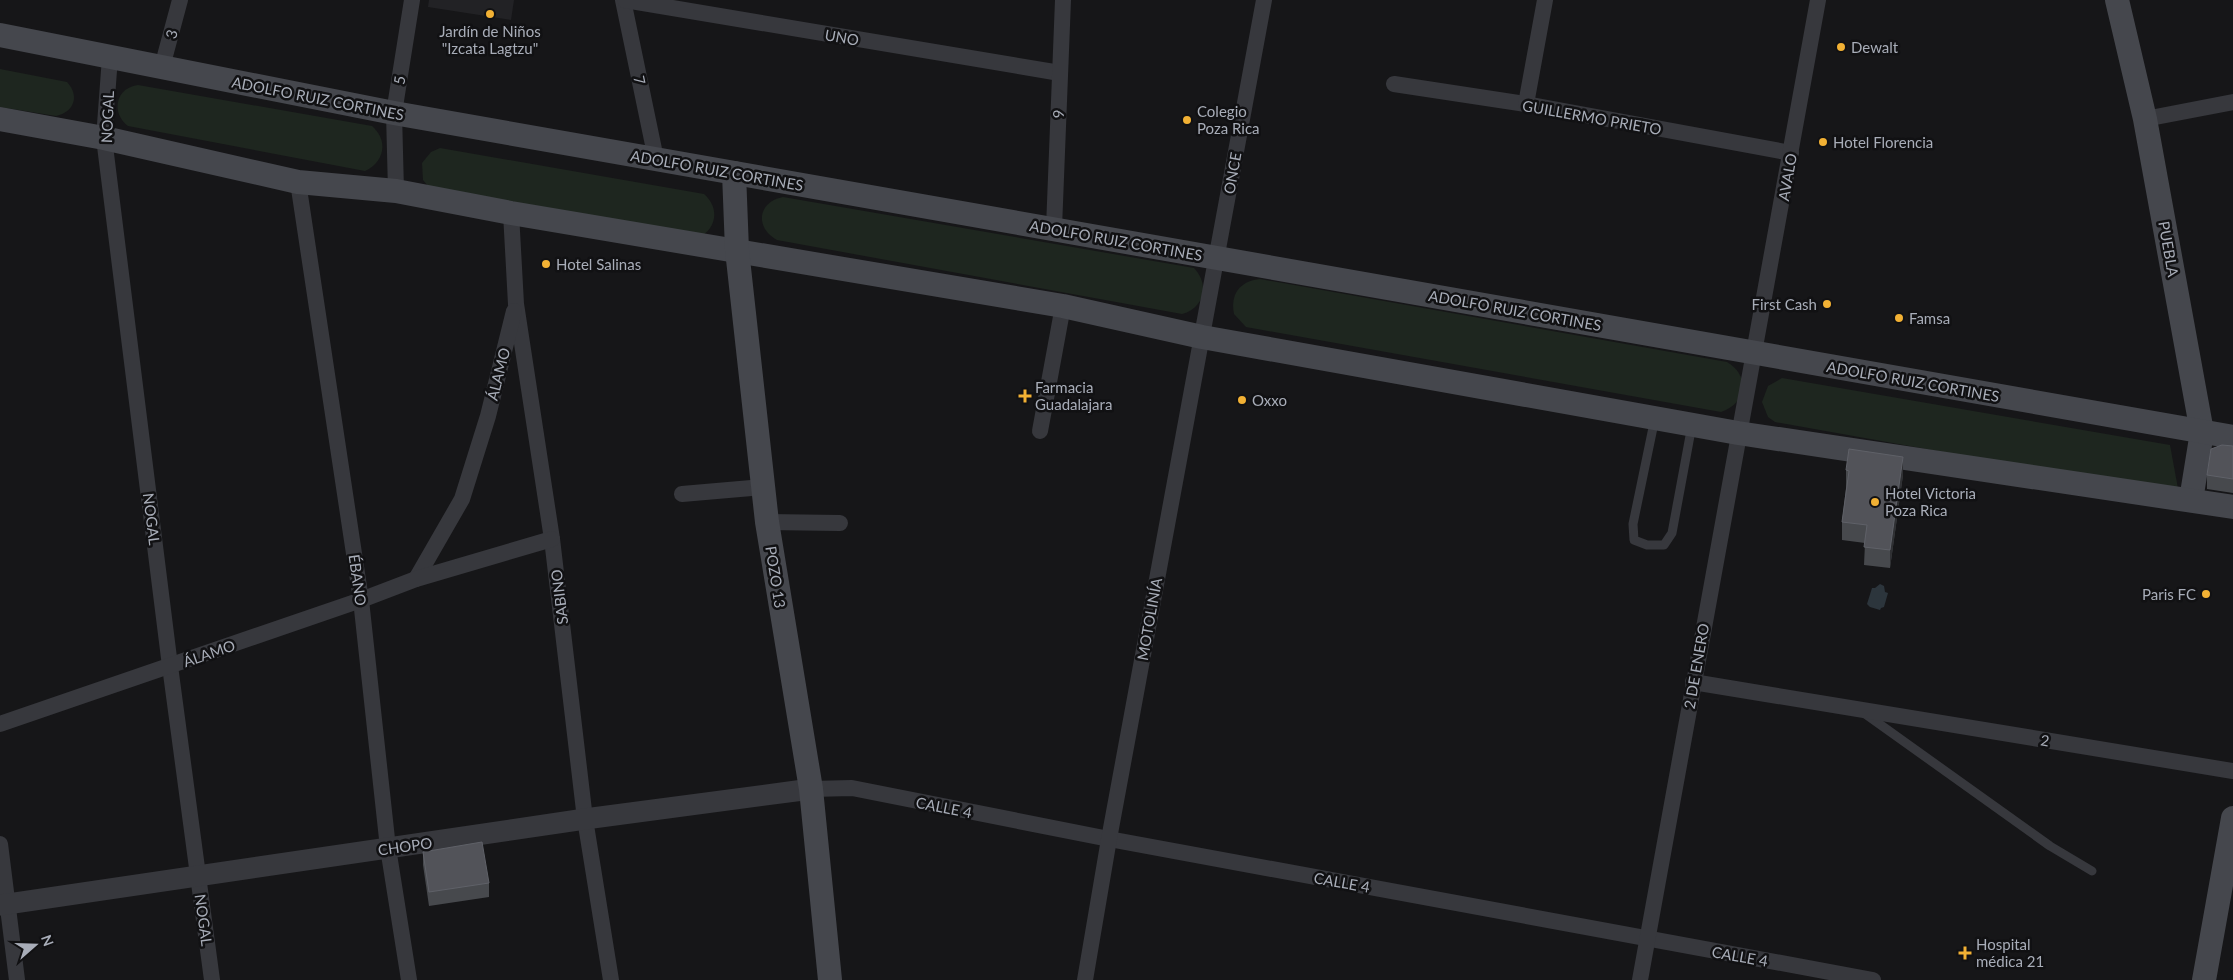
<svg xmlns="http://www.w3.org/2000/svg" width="2233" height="980" font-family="Lato,sans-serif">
	<rect width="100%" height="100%" fill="#161618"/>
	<polygon fill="#222225" points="429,0 514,0 511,20 428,7"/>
	<g fill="#1e261f">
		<path d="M0 69 67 82C80 96 74 112 56 116L0 107Z"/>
		<path d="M138 85 372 126C389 141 384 162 365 171L128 126C111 113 115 88 138 85Z"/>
		<path d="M440 148 704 194C720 208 717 230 697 238L428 186 423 180 422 163 431 152Z"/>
		<path d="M783 197 1194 268C1210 285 1204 308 1182 314L777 240C755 228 757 202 783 197Z"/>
		<path d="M1260 279 1727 362C1751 376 1746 404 1721 412L1246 327 1234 314C1230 294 1240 281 1260 279Z"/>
		<polygon points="1782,378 2170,445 2179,494 1775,422 1768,417 1762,402 1768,386"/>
	</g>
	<polygon fill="#2c353c" points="1880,584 1884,586 1885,592 1888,593 1884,607 1881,608 1880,610 1870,607 1867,604 1872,588 1875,588"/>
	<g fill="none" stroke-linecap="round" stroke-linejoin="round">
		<g stroke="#37383d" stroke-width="9">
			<polyline points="1655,418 1633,524 1634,540 1647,545 1664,545 1672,533 1692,425"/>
			<polyline points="1864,713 2050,846 2092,871"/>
		</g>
		<g stroke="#37383d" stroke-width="16">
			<polyline points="623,0 656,159"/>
			<polyline points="625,0 1060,73"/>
			<polyline points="110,57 104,138 170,666 212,980"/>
			<polyline points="162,67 180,0"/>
			<polyline points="1394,84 1526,104 1791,153"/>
			<polyline points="1526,104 1545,0"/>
			<polyline points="2145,119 2233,102"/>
			<polyline points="298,182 361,600 388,848 409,980"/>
			<polyline points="396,191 394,113 412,0"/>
			<polyline points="511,213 516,304 552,539 585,819 611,980"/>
			<polyline points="1054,228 1063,0"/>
			<polyline points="1040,431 1063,306"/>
			<polyline points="682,494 763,487"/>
			<polyline points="767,522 840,523"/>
			<polyline points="416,579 462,499 488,416 514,311"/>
			<polyline points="1693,682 2233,771"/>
			<polyline points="0,724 361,600 416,579 552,539"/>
			<polyline points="811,789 852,788 1109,839 1873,980"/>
			<polyline points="0,844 17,980"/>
			<polyline points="1085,980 1109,839 1264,0"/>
			<polyline points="1640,980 1818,0"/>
		</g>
		<polyline stroke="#37383d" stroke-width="21" points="0,905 585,819 811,789"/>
		<g stroke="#45474d" stroke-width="24">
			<polyline points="2117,0 2145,119 2202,432 2191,500"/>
			<polyline points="0,35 394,113 2233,437"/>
			<polyline points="0,119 104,138 298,182 396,191 511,213 1063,306 1202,337 1738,433 2233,507"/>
			<polyline points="734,173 737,250 767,522 811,789 830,980"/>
			<polyline points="2204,980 2233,818"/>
		</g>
	</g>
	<g fill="#47494d">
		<polygon points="2233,446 2233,493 2207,489 2207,475"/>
		<polygon points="1846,470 1903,475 1890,568 1864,565 1865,543 1842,540 1842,522 1846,488"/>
		<polygon points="423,852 489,883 489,897 429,906 423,865"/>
	</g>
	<polygon fill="#2f3033" points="1903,457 1903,475 1890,568 1890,550"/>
	<g fill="#525359" stroke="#5f6168">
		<polygon points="2222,445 2233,446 2233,479 2207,475 2211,449"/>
		<polygon points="1849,449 1903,457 1890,550 1864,547 1867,525 1842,522 1849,471 1846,470"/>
		<polygon points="482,842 489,883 429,892 423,852"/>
	</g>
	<g fill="#f2b134" stroke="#111113" stroke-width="2">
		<circle cx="490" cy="14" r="5"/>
		<circle cx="1841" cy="47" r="5"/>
		<circle cx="1187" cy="120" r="5"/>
		<circle cx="1823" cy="142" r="5"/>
		<circle cx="546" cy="264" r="5"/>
		<circle cx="1827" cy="304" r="5"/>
		<circle cx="1899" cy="318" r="5"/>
		<path d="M1022.5 388.5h5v5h5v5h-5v5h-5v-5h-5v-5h5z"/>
		<circle cx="1242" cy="400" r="5"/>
		<circle cx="1875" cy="502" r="5"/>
		<circle cx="2206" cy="594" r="5"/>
		<path d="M1962.5 945.5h5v5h5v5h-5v5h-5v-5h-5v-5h5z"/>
	</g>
	<g text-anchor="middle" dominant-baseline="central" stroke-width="5" stroke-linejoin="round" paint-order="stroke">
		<g font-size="15" fill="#a8adb8" stroke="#111113" text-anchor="start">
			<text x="490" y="31" text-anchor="middle">Jardín de Niños<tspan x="490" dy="17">"Izcata Lagtzu"</tspan></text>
			<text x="1851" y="47">Dewalt</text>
			<text x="1197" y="111">Colegio<tspan x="1197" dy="17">Poza Rica</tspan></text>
			<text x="1833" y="142">Hotel Florencia</text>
			<text x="556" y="264">Hotel Salinas</text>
			<text x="1817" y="304" text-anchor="end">First Cash</text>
			<text x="1909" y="318">Famsa</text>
			<text x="1035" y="387">Farmacia<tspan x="1035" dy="17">Guadalajara</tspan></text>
			<text x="1252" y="400">Oxxo</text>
			<text x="1885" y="493">Hotel Victoria<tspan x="1885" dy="17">Poza Rica</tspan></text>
			<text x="2196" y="594" text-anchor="end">Paris FC</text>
			<text x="1976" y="944">Hospital<tspan x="1976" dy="17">médica 21</tspan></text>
		</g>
		<g font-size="15" fill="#a8adb8" stroke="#111113">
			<text transform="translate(171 34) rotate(-75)">3</text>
			<text transform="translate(842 37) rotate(10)">UNO</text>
			<text transform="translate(399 80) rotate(-81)">5</text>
			<text transform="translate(640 80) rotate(78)">7</text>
			<text transform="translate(318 98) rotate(11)">ADOLFO RUIZ CORTINES</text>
			<text transform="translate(1058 114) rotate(-88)">9</text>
			<text transform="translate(107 117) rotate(-88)">NOGAL</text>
			<text transform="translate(1592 117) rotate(10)">GUILLERMO PRIETO</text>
			<text transform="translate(717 170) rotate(10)">ADOLFO RUIZ CORTINES</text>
			<text transform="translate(1232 173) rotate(-80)">ONCE</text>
			<text transform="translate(1787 177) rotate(-80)">AVALO</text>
			<text transform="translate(1116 240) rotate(10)">ADOLFO RUIZ CORTINES</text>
			<text transform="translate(2169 249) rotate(80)">PUEBLA</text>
			<text transform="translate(1515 310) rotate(10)">ADOLFO RUIZ CORTINES</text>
			<text transform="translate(498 374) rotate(-76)">ÁLAMO</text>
			<text transform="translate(1913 381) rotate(10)">ADOLFO RUIZ CORTINES</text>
			<text transform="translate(152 519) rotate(83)">NOGAL</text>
			<text transform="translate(776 577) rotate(81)">POZO 13</text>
			<text transform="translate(358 580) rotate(82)">ÉBANO</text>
			<text transform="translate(559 597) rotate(-97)">SABINO</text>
			<text transform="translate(1149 619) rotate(-80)">MOTOLINÍA</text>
			<text transform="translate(209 653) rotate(-19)">ÁLAMO</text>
			<text transform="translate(1696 666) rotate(-80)">2 DE ENERO</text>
			<text transform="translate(2045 740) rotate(9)">2</text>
			<text transform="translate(944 807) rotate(11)">CALLE 4</text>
			<text transform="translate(405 846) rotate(-8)">CHOPO</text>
			<text transform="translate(1342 882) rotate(10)">CALLE 4</text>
			<text transform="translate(204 920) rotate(82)">NOGAL</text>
			<text transform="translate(1740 956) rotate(10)">CALLE 4</text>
		</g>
	</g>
	<g transform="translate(35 945) rotate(70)" stroke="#111113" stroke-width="4" paint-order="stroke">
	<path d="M0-4L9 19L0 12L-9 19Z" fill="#a8adb8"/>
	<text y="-8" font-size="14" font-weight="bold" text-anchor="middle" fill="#a8adb8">N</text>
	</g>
</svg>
